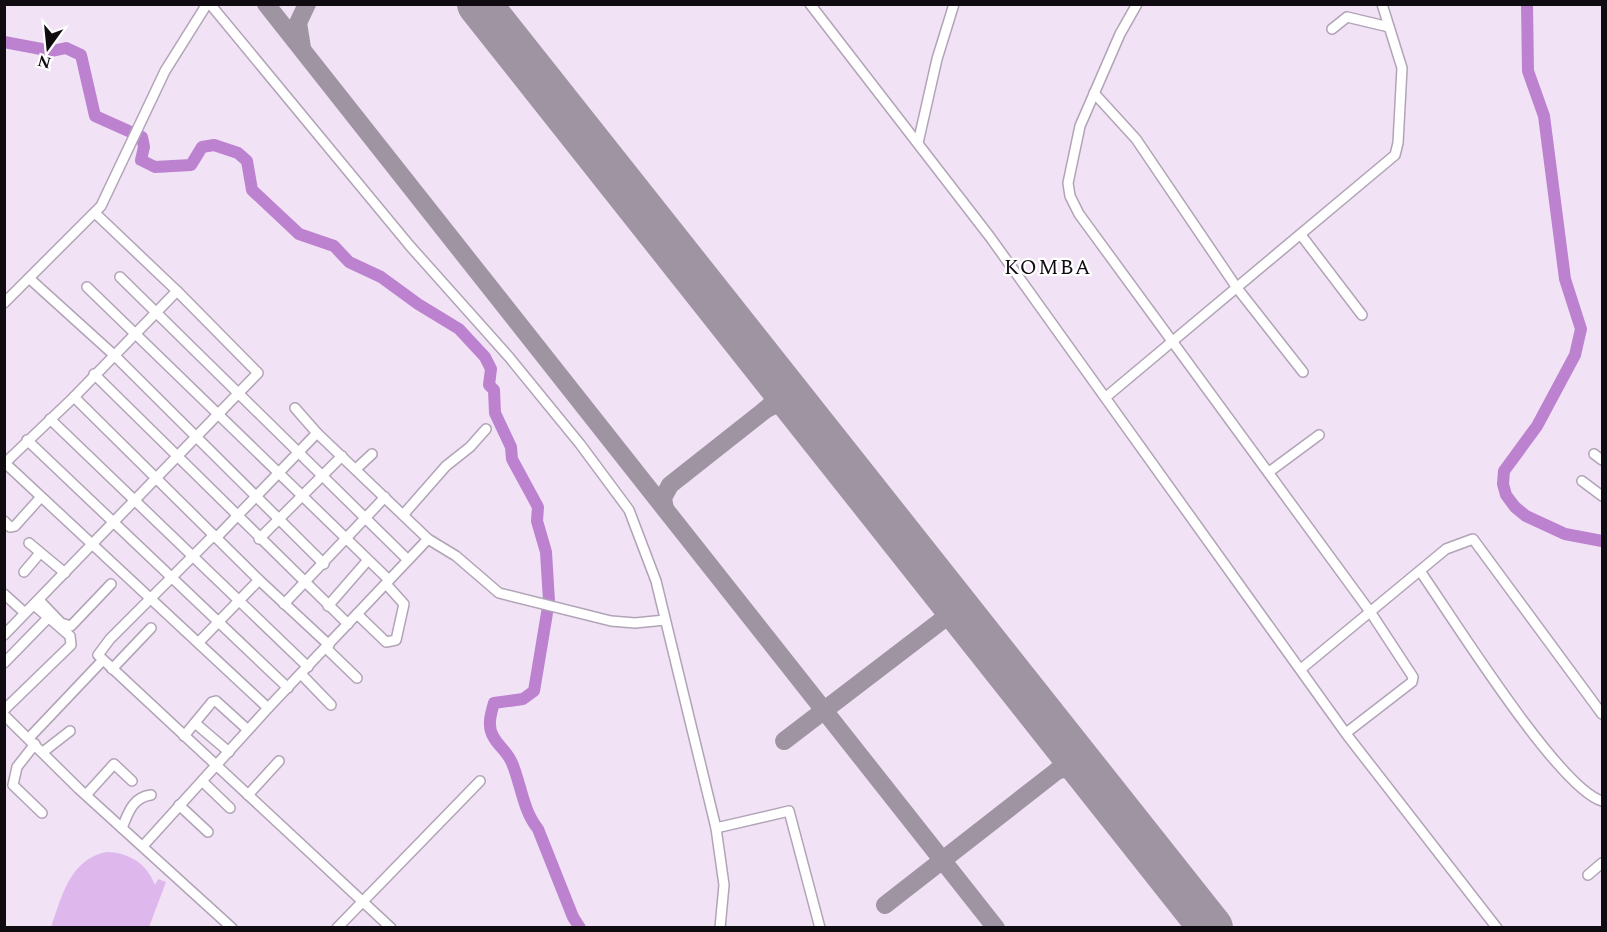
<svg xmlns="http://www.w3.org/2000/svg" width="1607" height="932" font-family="Spectral,serif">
	<rect width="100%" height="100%" fill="#f1e2f5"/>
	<path fill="#deb8ec" d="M106 852C129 852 147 864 155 885L158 879 166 882 149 927H51C62 897 69 860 106 852Z"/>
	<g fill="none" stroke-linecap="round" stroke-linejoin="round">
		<g stroke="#bc82cf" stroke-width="12">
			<polyline points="1527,4 1528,71 1544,116 1565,279 1581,329 1575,355 1537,426 1504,471 1503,484 1506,495 1515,507 1526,516 1565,534 1602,541"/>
			<path d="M4 42 52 51 66 48 81 55 95 116 142 137 144 147 141 160 155 167 191 165 202 147 214 145 238 153 247 161 252 190 299 234 334 246 349 262 381 277 418 304 459 329 485 357 491 369 489 385 494 390 495 413 511 447 512 459 538 507 537 521 546 552 549 601 534 691 523 699 494 703C491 713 487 726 493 736 498 746 507 751 512 763 521 784 523 811 538 829L573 917 580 928"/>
		</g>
		<g stroke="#9f94a2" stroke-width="18">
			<polyline points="266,4 996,928"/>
			<polyline points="302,48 298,23 307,4"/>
			<path d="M768 369C778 386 782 397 765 410 790 394 800 411 816 428"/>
			<polyline points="665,509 663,498 670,485 765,410"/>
			<polyline points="784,741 958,608"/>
			<polyline points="1058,770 1076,767 1092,777"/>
			<polyline points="885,905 1058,770 1065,759 1063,740"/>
		</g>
		<polyline stroke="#9f94a2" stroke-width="44" points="479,4 1211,928"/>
		<g stroke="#b1a4b6" stroke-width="12">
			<g id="minor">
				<polyline points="210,4 410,246 509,357 580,444 629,510 656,581 716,828 724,885 720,928"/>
				<polyline points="810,4 990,237 1347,735 1497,928"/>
				<polyline points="1137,4 1120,34 1080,126 1068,183 1070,196 1079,214 1371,613 1413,677 1412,682 1346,733"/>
				<polyline points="1332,29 1347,17 1389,27"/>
				<polyline points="1094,93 1136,139 1237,288 1303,372"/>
				<polyline points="918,143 937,59 954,4"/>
				<polyline points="1301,235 1362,315"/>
				<polyline points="120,277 408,560"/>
				<polyline points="30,279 114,355 324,564"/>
				<polyline points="87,287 389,580"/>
				<polyline points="177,291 74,397 5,463 268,708"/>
				<polyline points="4,303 101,206 165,71 207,4"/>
				<polyline points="94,374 348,624"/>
				<polyline points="74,397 259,580 329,645"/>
				<polyline points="1106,397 1395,155 1398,143 1402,68 1382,4"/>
				<polyline points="295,408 317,433 428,539 456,556 499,593 611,621 635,623 665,620"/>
				<polyline points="50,419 308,667"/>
				<polyline points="27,440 288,688"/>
				<polyline points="1594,454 1602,460"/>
				<polyline points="356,469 372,454"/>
				<polyline points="1269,472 1319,435"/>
				<polyline points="1582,481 1602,496"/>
				<polyline points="403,515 446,466 470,447 486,429"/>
				<polyline points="4,521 10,527 15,526 41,497"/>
				<polyline points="214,535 110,639 98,655 391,928"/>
				<polyline points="216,538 317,433"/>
				<polyline points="259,539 342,456"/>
				<polyline points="29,543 65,573"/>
				<path d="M1420 571C1451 615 1558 788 1602 801"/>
				<polyline points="24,572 40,553"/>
				<polyline points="4,594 25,613"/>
				<polyline points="39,600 61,623 71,626 111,584"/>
				<polyline points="284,604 385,497"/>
				<polyline points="328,606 368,560"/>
				<polyline points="357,614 386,642 396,640 404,604 386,584"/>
				<polyline points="4,635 258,373 177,291 95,213"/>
				<polyline points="199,642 259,580"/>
				<polyline points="326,648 357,678"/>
				<polyline points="4,663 48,618"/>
				<polyline points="112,669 151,628"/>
				<polyline points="1301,669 1446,549 1473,539 1602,714"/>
				<polyline points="301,674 331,705"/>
				<polyline points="4,710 71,645 70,636 34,605"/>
				<polyline points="4,715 79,789 232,928"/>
				<polyline points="195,723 229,752"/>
				<polyline points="184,736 212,702 216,701 248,730"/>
				<polyline points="29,738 103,660"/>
				<polyline points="35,744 17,767 13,785 42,813"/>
				<polyline points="43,752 70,731"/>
				<polyline points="202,781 230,808"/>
				<polyline points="86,795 114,764 132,781"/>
				<polyline points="248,795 279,761"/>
				<polyline points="179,805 208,832"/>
				<path d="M122 828C128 813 133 797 151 795"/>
				<polyline points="716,828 789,811 820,928"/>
				<polyline points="143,846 268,708 428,539"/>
				<polyline points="1588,875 1602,863"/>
				<polyline points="337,928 480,781"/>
			</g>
		</g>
		<use href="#minor" stroke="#fff" stroke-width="9"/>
	</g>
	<g text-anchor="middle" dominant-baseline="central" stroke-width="4.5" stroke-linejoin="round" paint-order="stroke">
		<g font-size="21" letter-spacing="1.5" fill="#100b11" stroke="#fff">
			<text x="1048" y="268">KOMBA</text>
		</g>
	</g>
	<rect width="1607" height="932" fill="none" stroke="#100b11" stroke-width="12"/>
	<g transform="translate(48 48) rotate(195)" stroke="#ffffff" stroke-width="4.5" paint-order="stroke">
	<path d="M0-4.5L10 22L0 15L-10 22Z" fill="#100b11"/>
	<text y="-9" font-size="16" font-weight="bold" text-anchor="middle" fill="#100b11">N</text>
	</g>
</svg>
